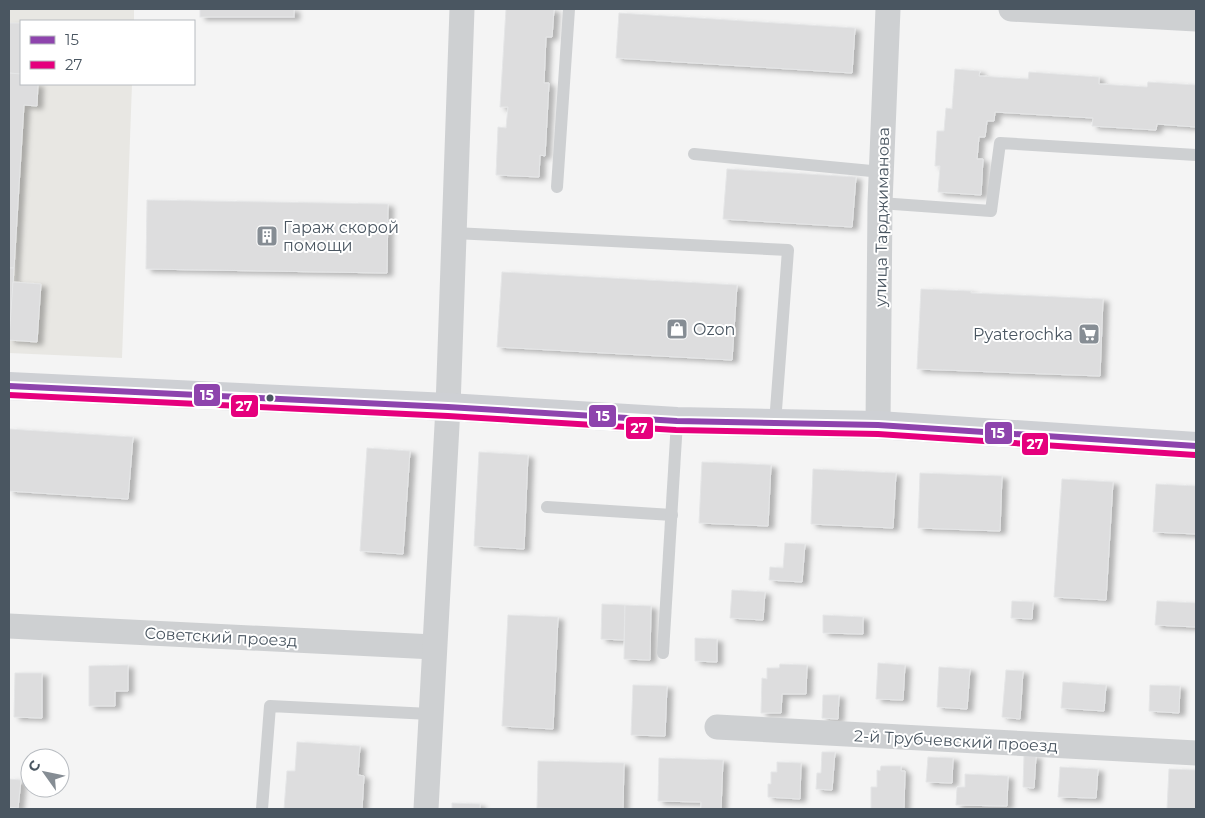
<svg xmlns="http://www.w3.org/2000/svg" width="1205" height="818" font-family="Montserrat,sans-serif">
	<defs>
		<filter id="shadow"><feDropShadow dx="5.5" dy="3" stdDeviation="2.5" flood-color="#0004"/></filter>
	</defs>
	<rect width="100%" height="100%" fill="#f4f4f4"/>
	<polygon fill="#e8e7e3" points="9,9 134,9 134,21 21,21 21,84 132,84 122,358 9,353"/>
	<g fill="#ddddde" stroke="#e5e6e7" filter="url(#shadow)">
		<rect x="200" y="9" width="94" height="8"/>
		<polygon points="506,9 554,9 552,37 546,37 544,83 549,83 545,156 540,155 539,177 496,175 498,127 506,128 508,107 500,107"/>
		<polygon points="619,13 855,28 852,73 616,58"/>
		<polygon points="9,23 21,23 21,74 9,73"/>
		<polygon points="955,69 980,71 979,76 1028,79 1029,72 1099,77 1099,84 1147,87 1148,82 1196,85 1196,127 1157,124 1156,130 1092,126 1093,118 995,112 994,121 987,121 985,137 979,137 977,159 983,159 981,195 938,192 940,166 935,166 937,131 944,131 946,108 952,109"/>
		<polygon points="9,73 21,74 21,84 38,84 37,106 24,105 14,268 9,268"/>
		<polygon points="727,169 856,177 852,227 723,219"/>
		<polygon points="147,200 388,204 387,273 146,269"/>
		<polygon points="9,268 14,268 11,318 9,318"/>
		<polygon points="502,272 737,285 732,360 497,347"/>
		<polygon points="13,282 41,284 37,342 9,340"/>
		<polygon points="921,289 971,291 971,293 1103,299 1100,376 917,369"/>
		<polygon points="9,429 133,437 128,499 9,491"/>
		<polygon points="367,448 410,451 403,554 360,551"/>
		<polygon points="479,452 528,455 524,549 474,546"/>
		<polygon points="702,462 771,465 768,526 699,523"/>
		<polygon points="813,469 896,473 893,528 811,524"/>
		<polygon points="920,473 1002,476 1000,531 918,528"/>
		<polygon points="1062,479 1113,482 1106,600 1054,597"/>
		<polygon points="1156,484 1196,486 1196,534 1153,532"/>
		<polygon points="785,543 805,544 802,582 769,580 770,567 783,568"/>
		<polygon points="732,590 765,592 763,620 730,618"/>
		<polygon points="1012,601 1033,602 1032,619 1011,618"/>
		<polygon points="1157,601 1196,603 1196,627 1155,625"/>
		<polygon points="602,604 625,605 624,640 601,639"/>
		<polygon points="625,605 651,606 650,660 624,659"/>
		<polygon points="508,615 558,617 553,729 502,726"/>
		<polygon points="823,615 863,617 863,634 823,633"/>
		<polygon points="695,638 717,639 717,662 695,661"/>
		<polygon points="878,663 905,665 903,700 876,699"/>
		<polygon points="780,664 807,665 806,694 782,694 781,713 761,713 762,678 767,679 767,668 779,668"/>
		<polygon points="128,665 128,691 115,691 115,706 89,706 89,666"/>
		<polygon points="939,667 970,669 967,709 937,707"/>
		<polygon points="1006,670 1023,671 1020,719 1002,717"/>
		<polygon points="15,673 42,673 42,718 14,717"/>
		<polygon points="1063,682 1106,685 1104,711 1061,708"/>
		<polygon points="633,685 667,686 665,736 631,735"/>
		<polygon points="1150,685 1180,686 1179,713 1149,711"/>
		<polygon points="823,695 839,695 838,719 822,718"/>
		<polygon points="297,742 360,746 358,775 364,776 362,809 284,809 287,771 295,771"/>
		<polygon points="822,752 835,752 832,790 816,789 817,773 821,773"/>
		<polygon points="1024,756 1036,756 1034,788 1023,787"/>
		<polygon points="928,757 953,758 952,783 926,782"/>
		<polygon points="659,758 723,760 721,809 701,809 701,802 658,801"/>
		<polygon points="538,761 624,763 623,809 537,808"/>
		<polygon points="777,762 801,763 800,799 768,797 768,784 771,784 771,772 777,772"/>
		<polygon points="881,766 901,766 901,771 905,771 904,809 871,809 871,787 877,787 877,770 880,771"/>
		<polygon points="1060,767 1098,769 1096,798 1058,797"/>
		<polygon points="1169,769 1196,770 1196,809 1167,809"/>
		<polygon points="965,774 1008,776 1007,806 956,805 957,787 965,787"/>
		<polygon points="9,779 21,780 18,808 9,807"/>
		<polygon points="452,803 480,804 480,809 452,809"/>
	</g>
	<g fill="none" stroke-linecap="round" stroke-linejoin="round">
		<g stroke="#ced0d2" stroke-width="12">
			<polyline points="694,154 882,172"/>
			<polyline points="557,187 569,9"/>
			<polyline points="880,203 991,211 1000,143 1196,155"/>
			<polyline points="454,233 788,250 775,423"/>
			<polyline points="547,507 672,515"/>
			<polyline points="663,653 677,421"/>
			<polyline points="262,809 270,706 430,714"/>
		</g>
		<g stroke="#ced0d2" stroke-width="25">
			<polyline points="1011,9 1196,19"/>
			<polyline points="878,425 880,203 888,9"/>
			<polyline points="9,626 434,647"/>
			<polyline points="717,727 1196,753"/>
			<polyline points="426,809 448,407 462,9"/>
		</g>
		<polyline stroke="#ced0d4" stroke-width="28" points="9,386 448,407 677,421 878,425 1196,446"/>
		<g stroke="#fff" stroke-width="10">
			<polyline id="bus-1" points="9,386 448,407 677,421 878,425 1196,446"/>
		</g>
		<g stroke="#fff" stroke-width="10">
			<polyline id="bus-2" points="9,395 448,416 676,430 878,434 1195,455"/>
		</g>
		<use href="#bus-1" stroke="#8e44ad" stroke-width="6"/>
		<use href="#bus-2" stroke="#e5007d" stroke-width="6"/>
	</g>
	<defs>
		<g id="building-square" transform="scale(1.125)"><rect x="-9" y="-9" width="18" height="18" rx="4" fill="#868d94" stroke="#fff"/><path d="M-4-6H4V6H1V3H-1V6H-4ZM-2.5-4.3h1.7v1.8h-1.7ZM.8-4.3h1.7v1.8H.8ZM-2.5-1h1.7V.8h-1.7ZM.8-1h1.7V.8H.8Z" fill="#fff"/></g>
		<g id="shop-square" transform="scale(1.125)"><rect x="-9" y="-9" width="18" height="18" rx="4" fill="#868d94" stroke="#fff"/><path d="M-5-2.5h2.3a2.7 3.5 0 0 1 5.4 0H5L5.5 6h-11ZM-1.5-2.5h3a1.5 2.3 0 0 0-3 0Z" fill="#fff"/></g>
		<g id="supermarket-square" transform="scale(1.125)"><rect x="-9" y="-9" width="18" height="18" rx="4" fill="#868d94" stroke="#fff"/><path d="M-6-5.5h2.5l.6 2H6L4.5 2H-2.5L-4.4-4H-6ZM-1.5 3.2a1.3 1.3 0 1 0 .1 0ZM3 3.2a1.3 1.3 0 1 0 .1 0Z" fill="#fff"/></g>
	</defs>
	<g fill-rule="evenodd">
		<use href="#building-square" x="267" y="236"/>
		<use href="#shop-square" x="677" y="329"/>
		<use href="#supermarket-square" x="1089" y="334"/>
	</g>
	<circle fill="#4a5661" stroke="#fff" stroke-width="2" cx="270" cy="398" r="4.5"/>
	<g text-anchor="middle" dominant-baseline="central" stroke-width="4" stroke-linejoin="round" paint-order="stroke">
		<g font-size="16" fill="#4a5661" stroke="#fff">
			<text transform="translate(882 217) rotate(-89)">улица Тарджиманова</text>
			<text transform="translate(221 637) rotate(3)">Советский проезд</text>
			<text transform="translate(956 741) rotate(3)">2-й Трубчевский проезд</text>
		</g>
		<g font-size="16" fill="#4a5661" stroke="#fff" text-anchor="start">
			<text x="283" y="227">Гараж скорой<tspan x="283" dy="18">помощи</tspan></text>
			<text x="693" y="329">Ozon</text>
			<text x="1073" y="334" text-anchor="end">Pyaterochka</text>
		</g>
	</g>
	<g stroke="#fff" stroke-width="2">
		<rect x="193" y="383" width="28" height="24" rx="5" fill="#8e44ad"/>
		<rect x="230" y="394" width="29" height="24" rx="5" fill="#e5007d"/>
		<rect x="588" y="404" width="29" height="24" rx="5" fill="#8e44ad"/>
		<rect x="625" y="416" width="29" height="24" rx="5" fill="#e5007d"/>
		<rect x="984" y="421" width="29" height="24" rx="5" fill="#8e44ad"/>
		<rect x="1021" y="432" width="28" height="24" rx="5" fill="#e5007d"/>
	</g>
	<g font-size="14" text-anchor="middle" font-weight="bold" fill="#fff">
		<text x="207" y="400">15</text>
		<text x="244" y="411">27</text>
		<text x="603" y="421">15</text>
		<text x="639" y="433">27</text>
		<text x="998" y="438">15</text>
		<text x="1035" y="449">27</text>
	</g>
	<rect width="1205" height="818" fill="none" stroke="#4a5661" stroke-width="20"/>
	<rect x="20" y="20" width="175" height="65" fill="#ffffff" stroke="#b7bbc0"/>
	<rect x="30" y="36" width="25" height="8" fill="#8e44ad" stroke="#b7bbc0"/>
	<text x="65" y="45" font-size="15" fill="#4a5661">15</text>
	<rect x="30" y="61" width="25" height="8" fill="#e5007d" stroke="#b7bbc0"/>
	<text x="65" y="70" font-size="15" fill="#4a5661">27</text>
	<g transform="translate(45 773) rotate(303)"><circle r="24" fill="#ffffff" stroke="#b7bbc0"/>
	<path d="M0-4L9 19L0 12L-9 19Z" fill="#868d94"/>
	<text y="-8" font-size="14" font-weight="bold" text-anchor="middle" fill="#4a5661">С</text>
	</g>
</svg>
